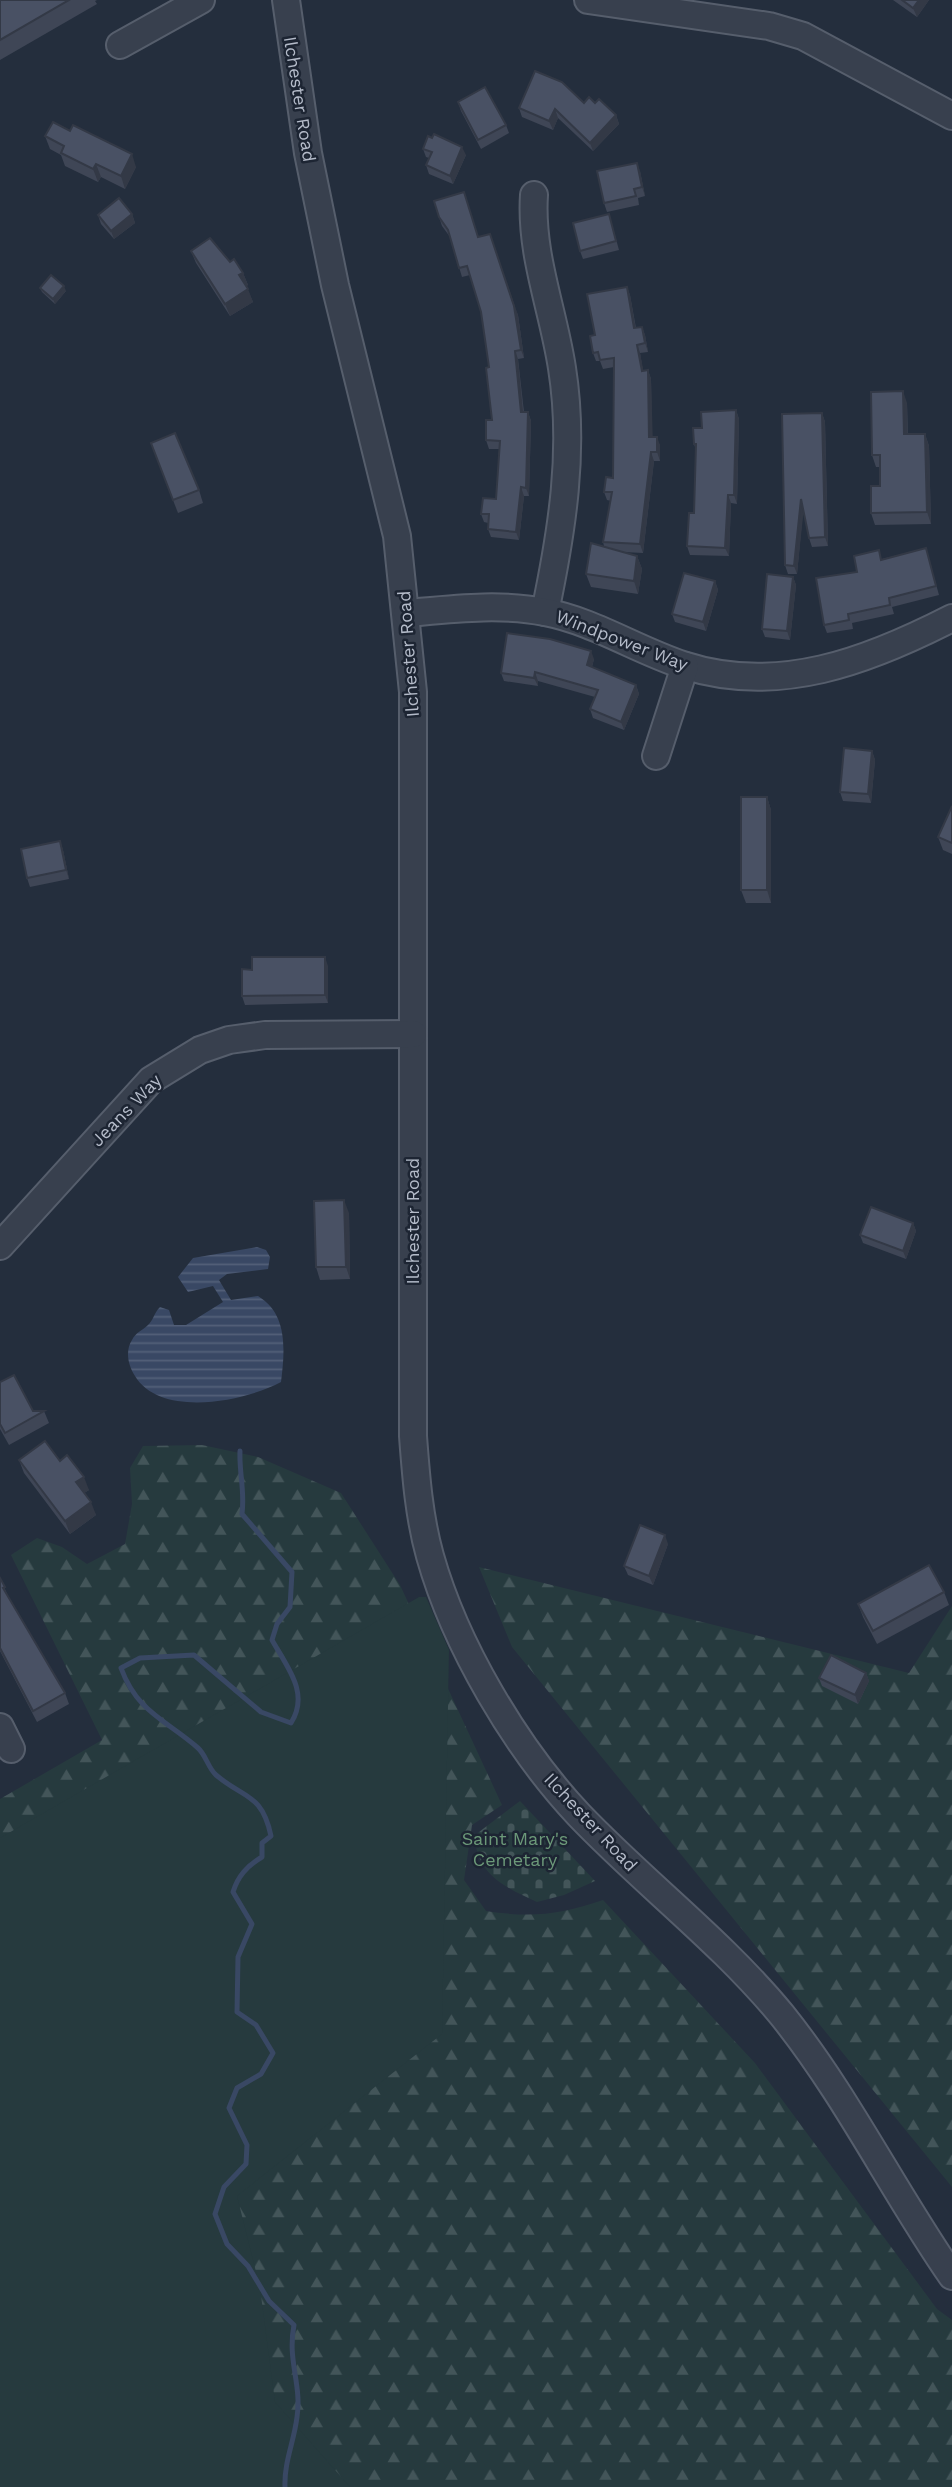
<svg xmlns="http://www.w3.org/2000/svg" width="952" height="2487" font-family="'Work Sans',sans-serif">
	<defs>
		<pattern id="forest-firs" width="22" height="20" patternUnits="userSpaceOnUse" patternTransform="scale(1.75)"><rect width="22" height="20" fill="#263a3e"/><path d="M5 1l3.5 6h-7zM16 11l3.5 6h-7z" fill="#435559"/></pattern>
		<pattern id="cemetery-stones" width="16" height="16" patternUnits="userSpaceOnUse" patternTransform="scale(1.75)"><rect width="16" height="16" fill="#263a3e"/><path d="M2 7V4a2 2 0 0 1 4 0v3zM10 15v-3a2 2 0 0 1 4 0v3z" fill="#435559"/></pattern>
		<pattern id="water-rules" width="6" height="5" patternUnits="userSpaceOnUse" patternTransform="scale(1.75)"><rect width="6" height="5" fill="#394864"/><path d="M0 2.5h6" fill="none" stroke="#536079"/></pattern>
	</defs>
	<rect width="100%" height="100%" fill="#242e3d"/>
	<g fill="url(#forest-firs)">
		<path d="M202 1445 258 1457 341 1493 400 1585 502 1805 472 1825 464 1880 486 1911C533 1918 558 1915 603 1900L755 2063 937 2309 952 2320V2487H0V1799L102 1740 11 1555 37 1538 62 1547 87 1564 125 1544 132 1504 130 1468 143 1446Z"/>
		<polygon points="479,1567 909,1673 952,1606 952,2187 512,1647"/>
	</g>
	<path fill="url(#cemetery-stones)" d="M520 1801 595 1881 564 1895 537 1902C506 1888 475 1874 475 1835Z"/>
	<polygon fill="#263a3e" points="419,1597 426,1597 449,1650 442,2034 237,2196 260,2288 275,2402 350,2487 0,2487 0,1838"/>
	<path fill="url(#water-rules)" d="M257 1247 266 1250 270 1257 268 1269 227 1274 219 1280 231 1300 258 1296C288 1314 285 1350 281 1382 244 1402 160 1418 135 1376 128 1365 125 1351 132 1340 136 1332 142 1331 148 1325 153 1321 154 1313 160 1307L169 1310 174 1325H186L223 1302 213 1286 188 1292 178 1277 193 1258Z"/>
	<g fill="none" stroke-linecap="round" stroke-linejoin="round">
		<path stroke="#394864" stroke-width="5" d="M240 1451C239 1473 245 1491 242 1514L292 1572 290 1607 277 1624 272 1640C287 1667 310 1693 291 1723L261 1712 194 1655 140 1658 121 1668C137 1712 166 1720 198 1748 206 1755 208 1768 216 1775 244 1799 262 1793 271 1836L262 1843V1857C247 1866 238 1876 233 1892L252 1924 238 1957 237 2012 256 2025 273 2053 261 2074 237 2088 229 2108 247 2145 246 2164 224 2187 215 2214 227 2244 248 2266 269 2301 294 2325C287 2361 302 2384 297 2417 294 2442 284 2462 285 2487"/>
		<g stroke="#565e6c" stroke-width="30">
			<g id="minor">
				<path d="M286 0 308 153 335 285 397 536 413 692V1436C416 1476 419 1517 430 1556 455 1645 516 1748 579 1815 644 1883 722 1942 782 2015 847 2096 893 2191 952 2276"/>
				<polyline points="588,0 769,26 803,36 952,116"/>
				<polyline points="120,45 201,0"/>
				<path d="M534 195C530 254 553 309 562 368 575 450 562 531 545 612"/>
				<path d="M407 613C452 609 500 603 545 612 593 621 637 650 683 665 778 696 868 661 952 618"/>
				<polyline points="656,756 685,666"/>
				<polyline points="0,1246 151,1080 200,1050 229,1040 265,1035 413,1034"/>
				<polyline points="0,1727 11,1749"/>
			</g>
		</g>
		<use href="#minor" stroke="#38404e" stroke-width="26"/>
	</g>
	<g fill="#3f4656">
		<polygon points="0,0 97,0 95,1 97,4 0,60"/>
		<polygon points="893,0 929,0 917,17"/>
		<polygon points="458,102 506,125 509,133 481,149 461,111"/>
		<polygon points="584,103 595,103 616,115 619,124 593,151 558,118 553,130 522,117 519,108"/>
		<polygon points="70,131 136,167 125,189 101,177 98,182 65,166 61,155 50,149 45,136"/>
		<polygon points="423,149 466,155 453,184 429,174 426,165 429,158 426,157"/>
		<polygon points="640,171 645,196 638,198 639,205 607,212 604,203"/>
		<polygon points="132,214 135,223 114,239 101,224 98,215"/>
		<polygon points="609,214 619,250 583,259 580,251"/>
		<polygon points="439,217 478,237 518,315 524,358 518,359 524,412 528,412 531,421 529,496 524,496 519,540 491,537 488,529 488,523 484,522 481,514 496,499 499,449 489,449 486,440 492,420 489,367 481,312 470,275 462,277 450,237 442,226"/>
		<polygon points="191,251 230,262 243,273 248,285 246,286 253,302 230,316 196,263"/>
		<polygon points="627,287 630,295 636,328 642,327 645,335 648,352 640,353 643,371 648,370 651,379 652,437 660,445 660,461 654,461 643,553 623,552 637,556 642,569 638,594 591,587 586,574 604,546 603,542 611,501 607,500 604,492 613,478 614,367 603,369 600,361 596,361 593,353 595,335"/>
		<polygon points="40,288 66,291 55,304 42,292"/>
		<polygon points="907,403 908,434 925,434 929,446 931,524 875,525 871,513 880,486 880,467 876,467 872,455"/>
		<polygon points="736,410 739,419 737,504 731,503 729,556 690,555 687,546 694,513 696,450 694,444 702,428"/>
		<polygon points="822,413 825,422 828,546 812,547 809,538 803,511 797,574 788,574 785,565"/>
		<polygon points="151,443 199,490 203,503 178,513"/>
		<polygon points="926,548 939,595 892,607 894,614 852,623 853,629 827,633 824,625 857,572 882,559"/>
		<polygon points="793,577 796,585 790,640 765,637 762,629"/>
		<polygon points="715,581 718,590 706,631 675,622 672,614"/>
		<polygon points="594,659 592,667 636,685 639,694 624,730 593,718 590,709 595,697 538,681 538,686 504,681 501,673"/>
		<polygon points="872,751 875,760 871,803 843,801 840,792"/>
		<polygon points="767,797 771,810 771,903 746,903 741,890"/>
		<polygon points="952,806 952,854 943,850 938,837"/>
		<polygon points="60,841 63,850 69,879 30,887 27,878"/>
		<polygon points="328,966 328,1003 245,1005 242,996 252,970"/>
		<polygon points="349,1213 350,1279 320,1280 316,1267"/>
		<polygon points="913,1223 916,1231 906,1259 863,1243 860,1235"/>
		<polygon points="0,1382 33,1411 44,1411 49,1423 9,1445 0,1429"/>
		<polygon points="19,1460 60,1461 89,1490 84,1493 96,1515 70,1534 24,1473"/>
		<polygon points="668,1544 653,1585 628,1575 624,1566"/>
		<polygon points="0,1578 9,1598 65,1693 69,1704 37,1722 0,1651"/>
		<polygon points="944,1592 949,1605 877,1644 863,1617 858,1604"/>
		<polygon points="866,1673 869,1681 858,1704 822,1686 819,1678"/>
	</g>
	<g fill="#333946">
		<polygon points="919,0 929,0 917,17 913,8"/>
		<polygon points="555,109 558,118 553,130 549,121"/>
		<polygon points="616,115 619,124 593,151 590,143"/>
		<polygon points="462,147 466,155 453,184 450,176"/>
		<polygon points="132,154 136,167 125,189 121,176"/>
		<polygon points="637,163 640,171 645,196 642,187"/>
		<polygon points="96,164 101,177 98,182 93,169"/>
		<polygon points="132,214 135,223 114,239 111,231"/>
		<polygon points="490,234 518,315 524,358 521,350"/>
		<polygon points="243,273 248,285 244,288 239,275"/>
		<polygon points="64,286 66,291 55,304 53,299"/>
		<polygon points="627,287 630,295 637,337 634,328"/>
		<polygon points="248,289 253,302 230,316 225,304"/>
		<polygon points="642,327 645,335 648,352 645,343"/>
		<polygon points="637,345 640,353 645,379 642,371"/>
		<polygon points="515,351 518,359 524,421 521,412"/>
		<polygon points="648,370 651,379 653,446 649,437"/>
		<polygon points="903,391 907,403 908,446 904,434"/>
		<polygon points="736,410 739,419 737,504 734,495"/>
		<polygon points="528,412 531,421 529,496 526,488"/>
		<polygon points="822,413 825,422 828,546 825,537"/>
		<polygon points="925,434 929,446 931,524 927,512"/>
		<polygon points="657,437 660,445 660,461 657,452"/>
		<polygon points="651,452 654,461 643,553 640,544"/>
		<polygon points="521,487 524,496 519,540 516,532"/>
		<polygon points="728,495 731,503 729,556 725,548"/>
		<polygon points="801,499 804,507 797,574 794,566"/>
		<polygon points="637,556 642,569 638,594 634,581"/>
		<polygon points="793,577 796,585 790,640 787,631"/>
		<polygon points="715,581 718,590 706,631 703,622"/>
		<polygon points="591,651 594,659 590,674 587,665"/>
		<polygon points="535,672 538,681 538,686 534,678"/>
		<polygon points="636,685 639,694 624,730 621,722"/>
		<polygon points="872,751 875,760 871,803 868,794"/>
		<polygon points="767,797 771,810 771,903 767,890"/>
		<polygon points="60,841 63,850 69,879 66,870"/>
		<polygon points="325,957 328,966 328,1003 325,995"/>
		<polygon points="344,1200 349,1213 350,1279 346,1267"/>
		<polygon points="913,1223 916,1231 906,1259 903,1251"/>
		<polygon points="84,1477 89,1490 81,1495 76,1482"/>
		<polygon points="91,1502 96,1515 70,1534 65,1521"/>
		<polygon points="665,1535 668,1544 653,1585 649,1576"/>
		<polygon points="866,1673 869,1681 858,1704 855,1695"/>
	</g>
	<g fill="#495164" stroke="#333946" stroke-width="2">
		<polygon points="0,0 69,0 0,40"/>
		<polygon points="902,0 919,0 913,8"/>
		<polygon points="535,71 562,82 584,103 589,97 595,103 599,99 616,115 590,143 555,109 549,121 519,108"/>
		<polygon points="485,87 506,125 478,140 458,102"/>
		<polygon points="53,122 70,131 73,125 132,154 121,176 96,164 93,169 61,153 64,146 45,136"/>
		<polygon points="434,134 462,147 450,176 426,165 432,152 423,149 428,136 432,138"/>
		<polygon points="637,163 642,187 634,189 636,196 604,203 597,171"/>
		<polygon points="464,192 478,237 490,234 514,306 521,350 515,351 521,412 528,412 526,488 521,487 516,532 488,529 489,514 481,514 483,498 496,499 500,441 486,440 486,420 492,420 486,368 489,367 481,312 467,266 459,268 448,230 439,217 434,201"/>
		<polygon points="119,198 132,214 111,231 98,215"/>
		<polygon points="609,214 616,241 580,251 573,223"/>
		<polygon points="210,238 230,262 234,259 243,273 239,275 248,289 225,304 191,251"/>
		<polygon points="51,275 64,286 53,299 40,288"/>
		<polygon points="627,287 634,328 642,327 645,343 637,345 642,371 648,370 649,437 657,437 657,452 651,452 640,544 603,542 612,492 604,492 606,477 613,478 614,358 600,360 598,352 593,353 590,336 595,335 587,294"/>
		<polygon points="903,391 904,434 925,434 927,512 871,513 871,486 880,486 880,455 872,455 871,392"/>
		<polygon points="736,410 734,495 728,495 725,548 687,546 689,513 694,513 696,444 694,444 693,428 702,428 701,412"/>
		<polygon points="822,413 825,537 809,538 801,499 794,566 785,565 782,414"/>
		<polygon points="175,433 199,490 173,500 151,443"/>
		<polygon points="591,543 637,556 634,581 586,574"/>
		<polygon points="926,548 936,586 889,598 890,605 848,614 849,620 824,625 816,578 857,572 854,556 879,550 881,560"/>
		<polygon points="684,573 715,581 703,622 672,614"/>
		<polygon points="767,574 793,577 787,631 762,629"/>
		<polygon points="507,633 550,639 591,651 587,665 636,685 621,722 590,709 598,690 535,672 534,678 501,673"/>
		<polygon points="844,748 872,751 868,794 840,792"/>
		<rect x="741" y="797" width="26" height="93"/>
		<polygon points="952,806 952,843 938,837"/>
		<polygon points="60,841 66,870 27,878 21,849"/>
		<polygon points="252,957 325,957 325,995 242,996 242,969 252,970"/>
		<polygon points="344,1200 346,1267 316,1267 314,1201"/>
		<polygon points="871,1207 913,1223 903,1251 860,1235"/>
		<polygon points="14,1375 33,1411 44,1411 5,1433 0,1424 0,1382"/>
		<polygon points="45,1441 60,1461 67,1455 84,1477 76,1482 91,1502 65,1521 19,1460"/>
		<polygon points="640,1525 665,1535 649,1576 624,1566"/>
		<polygon points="929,1565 944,1592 873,1631 858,1604"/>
		<polygon points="0,1578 5,1587 3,1588 65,1693 33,1711 0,1648"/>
		<polygon points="831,1655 866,1673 855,1695 819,1678"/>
	</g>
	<g text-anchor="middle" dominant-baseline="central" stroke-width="5" stroke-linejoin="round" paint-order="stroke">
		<g font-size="18" fill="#b4bbc9" stroke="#1d2533">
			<text transform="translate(300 99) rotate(81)">Ilchester Road</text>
			<text transform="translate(622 640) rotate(21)">Windpower Way</text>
			<text transform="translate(408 654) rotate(-94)">Ilchester Road</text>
			<text transform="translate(126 1110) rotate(-46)">Jeans Way</text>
			<text transform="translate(412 1221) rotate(-90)">Ilchester Road</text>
			<text transform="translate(591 1822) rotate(47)">Ilchester Road</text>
		</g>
		<g font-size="18" fill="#6c9979" stroke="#1d2533">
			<text x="515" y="1838">Saint Mary's<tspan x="515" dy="21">Cemetary</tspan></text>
		</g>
	</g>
</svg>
